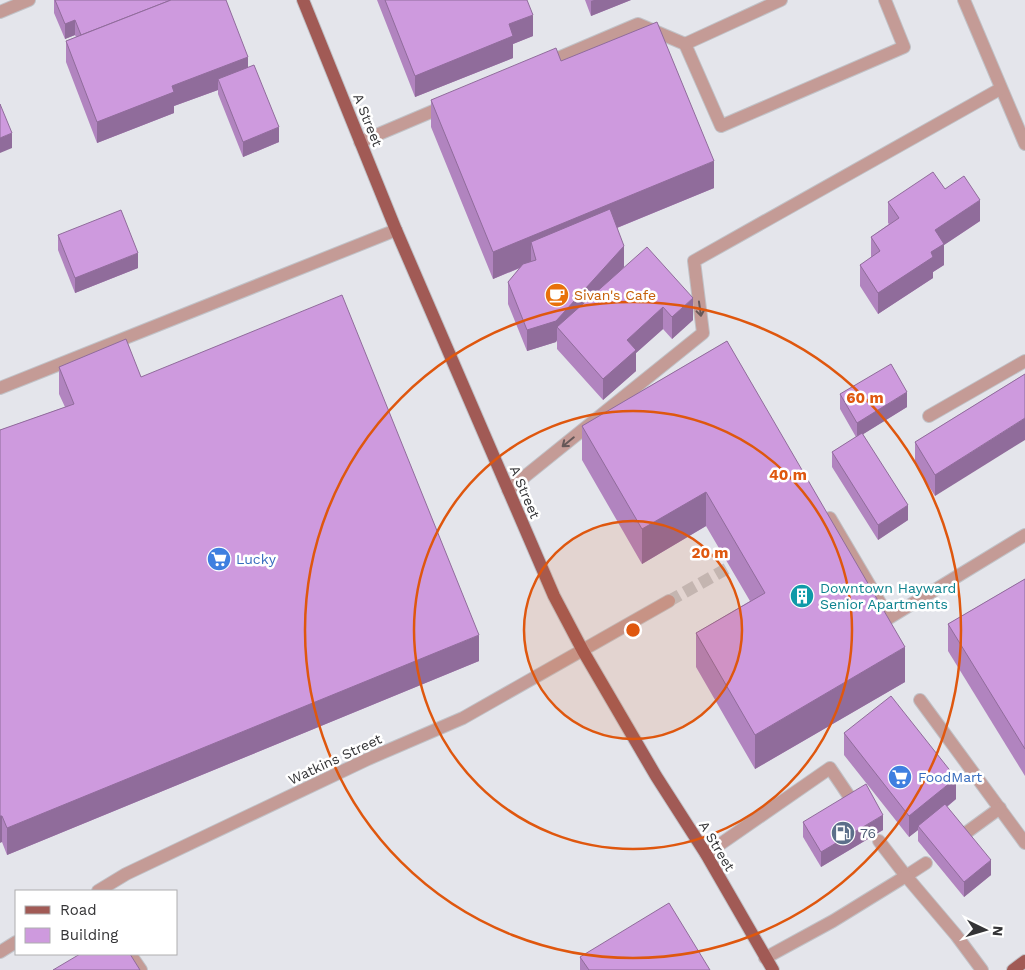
<svg xmlns="http://www.w3.org/2000/svg" width="1025" height="970" font-family="'Work Sans',sans-serif">
	<rect width="100%" height="100%" fill="#e4e5eb"/>
	<g fill="none" stroke-linecap="round" stroke-linejoin="round">
		<polyline stroke="#c1c2c7" stroke-width="12" stroke-dasharray="12 6" stroke-linecap="butt" points="669,601 744,559"/>
		<g stroke="#c1c2c7" stroke-width="14">
			<g id="minor">
				<polyline points="781,0 685,44 721,126 904,47 885,0"/>
				<polyline points="964,0 1025,144"/>
				<polyline points="0,12 29,0"/>
				<polyline points="544,64 638,24 685,44"/>
				<polyline points="360,142 445,106"/>
				<polyline points="0,388 396,230"/>
				<polyline points="929,416 1025,361"/>
				<polyline points="508,490 703,333 694,261 1000,89"/>
				<polyline points="830,518 889,618 1025,535"/>
				<polyline points="920,700 1025,843"/>
				<polyline points="963,835 1000,808"/>
				<polyline points="879,841 906,876 926,863"/>
				<polyline points="706,854 830,768 853,802"/>
				<polyline points="98,891 126,874 368,759 463,718 669,601"/>
				<polyline points="0,952 16,942"/>
				<polyline points="130,954 141,970"/>
				<polyline points="765,958 833,921 906,876 956,935 982,970"/>
			</g>
		</g>
		<g stroke="#c1c2c7" stroke-width="14">
			<g id="major">
				<polyline points="303,0 396,230 554,596 583,651 656,776 706,854 773,970"/>
				<polyline points="1013,970 1025,961"/>
			</g>
		</g>
		<use href="#minor" stroke="#c49b96" stroke-width="12"/>
		<use href="#major" stroke="#a15a55" stroke-width="12"/>
	</g>
	<g fill="#b184bf">
		<polygon points="54,0 226,0 248,67 279,142 243,157 218,94 218,90 174,106 174,113 97,143 66,62 66,41 76,37 75,35 65,39 54,13"/>
		<polygon points="377,0 527,0 533,36 513,44 513,58 415,97"/>
		<polygon points="585,0 631,0 591,16"/>
		<polygon points="561,61 714,188 617,228 624,267 620,271 693,320 672,339 663,329 636,353 636,371 603,400 557,349 557,340 556,342 527,351 508,304 508,282 520,268 493,279 431,127 431,100"/>
		<polygon points="945,189 980,221 944,245 944,265 933,272 933,278 878,314 860,286 860,265 871,258 871,237 889,224 888,223 888,202"/>
		<polygon points="58,235 138,268 75,293 58,250"/>
		<polygon points="727,341 905,682 755,769 696,667 696,633 750,601 706,526 642,564 582,460 582,426"/>
		<polygon points="59,367 141,377 479,661 7,855 2,842 0,430 65,407 59,394"/>
		<polygon points="1025,374 935,496 915,464 915,442"/>
		<polygon points="840,394 907,407 863,434 908,520 878,540 832,467 832,452 856,437 840,409"/>
		<polygon points="1025,579 1025,776 948,651 948,624"/>
		<polygon points="844,733 956,799 947,807 991,875 964,897 918,841 918,830 909,837 844,755"/>
		<polygon points="803,822 883,830 821,867 803,837"/>
		<polygon points="580,957 710,970 580,970"/>
	</g>
	<g fill="#906c9b">
		<polygon points="594,0 631,0 591,16 591,1"/>
		<polygon points="533,15 533,36 513,44 513,58 415,97 415,76 509,24"/>
		<polygon points="75,20 75,35 65,39 65,24"/>
		<polygon points="248,57 248,78 218,79 218,90 174,106 174,113 97,143 97,122 172,86"/>
		<polygon points="279,127 279,142 243,157 243,142"/>
		<polygon points="12,133 12,148 0,153 0,138"/>
		<polygon points="714,161 714,188 536,261 531,242 531,263 493,279 493,252"/>
		<polygon points="980,200 980,221 944,245 944,265 933,272 933,278 878,314 878,293 931,252 935,230"/>
		<polygon points="624,246 624,267 563,334 557,327 557,340 556,342 527,351 527,330"/>
		<polygon points="138,253 138,268 75,293 75,278"/>
		<polygon points="693,298 693,320 672,339 672,317"/>
		<polygon points="663,307 663,329 636,353 636,371 603,400 603,379 627,340"/>
		<polygon points="907,392 907,407 857,438 857,423"/>
		<polygon points="1025,418 1025,440 935,496 935,475"/>
		<polygon points="706,492 706,526 642,564 642,529"/>
		<polygon points="908,505 908,520 878,540 878,525"/>
		<polygon points="479,635 479,661 7,855 7,828"/>
		<polygon points="905,647 905,682 755,769 755,735"/>
		<polygon points="956,778 956,799 920,828 918,826 918,830 909,837 909,816"/>
		<polygon points="883,815 883,830 821,867 821,852"/>
		<polygon points="0,816 2,816 2,842 0,843"/>
		<polygon points="991,860 991,875 964,897 964,882"/>
	</g>
	<g fill="#ce9ade" stroke="#906c9b">
		<polygon points="55,0 171,0 81,35 75,20 65,24"/>
		<polygon points="171,0 226,0 248,57 172,86 174,92 97,122 66,41"/>
		<polygon points="385,0 527,0 533,15 509,24 513,36 415,76"/>
		<polygon points="657,22 714,161 493,252 431,100 556,48 561,61"/>
		<polygon points="254,65 279,127 243,142 218,79"/>
		<polygon points="0,104 12,133 0,138"/>
		<polygon points="933,172 945,189 964,176 980,200 935,230 944,244 931,252 933,257 878,293 860,265 880,251 871,237 899,218 888,202"/>
		<polygon points="610,209 624,246 556,321 527,330 508,282 523,264 536,260 531,242"/>
		<polygon points="121,210 138,253 75,278 58,235"/>
		<polygon points="647,247 693,298 672,317 663,307 627,340 636,350 603,379 557,327"/>
		<polygon points="342,295 479,635 7,828 2,816 0,816 0,430 74,404 59,367 126,339 141,377"/>
		<polygon points="727,341 905,647 755,735 696,633 765,593 706,492 642,529 582,426"/>
		<polygon points="891,364 907,392 857,423 840,394"/>
		<polygon points="1025,374 1025,418 935,475 915,442"/>
		<polygon points="862,433 908,505 878,525 832,452"/>
		<polygon points="1025,579 1025,749 948,624"/>
		<polygon points="891,696 956,778 909,816 844,733"/>
		<polygon points="866,784 883,815 821,852 803,822"/>
		<polygon points="945,804 991,860 964,882 918,826"/>
		<polygon points="669,903 710,970 589,970 580,957"/>
		<polygon points="80,954 130,954 140,970 53,970"/>
	</g>
	<defs><path id="oneway-shaft" d="M-6 0H5M1.5-3L5.5 0L1.5 3" fill="none" stroke-width="1.6" stroke-linecap="round" stroke-linejoin="round" transform="scale(1.25)"/></defs>
	<g stroke="#665858">
		<use href="#oneway-shaft" transform="translate(700 309) rotate(82)"/>
		<use href="#oneway-shaft" transform="translate(568 442) rotate(141)"/>
	</g>
	<circle cx="633" cy="630" r="109" fill="#df570e" fill-opacity=".12"/>
	<g fill="none" stroke="#df570e" stroke-width="2.5">
		<circle cx="633" cy="630" r="109"/>
		<circle cx="633" cy="630" r="219"/>
		<circle cx="633" cy="630" r="328"/>
	</g>
	<defs>
		<g id="cafe-disc" transform="scale(1.25)"><circle r="9.5" fill="#e8710a" stroke="#fff"/><path d="M-5.5-4.5H6V0H3Q3 3.5 0 3.5H-2.5Q-5.5 3.5-5.5 0ZM3-3.2v2h1.7v-2ZM-6 4.5H4V6H-6Z" fill="#fff"/></g>
		<g id="supermarket-disc" transform="scale(1.25)"><circle r="9.5" fill="#3f7fe0" stroke="#fff"/><path d="M-6-5.5h2.5l.6 2H6L4.5 2H-2.5L-4.4-4H-6ZM-1.5 3.2a1.3 1.3 0 1 0 .1 0ZM3 3.2a1.3 1.3 0 1 0 .1 0Z" fill="#fff"/></g>
		<g id="building-disc" transform="scale(1.25)"><circle r="9.5" fill="#0f9aa8" stroke="#fff"/><path d="M-4-6H4V6H1V3H-1V6H-4ZM-2.5-4.3h1.7v1.8h-1.7ZM.8-4.3h1.7v1.8H.8ZM-2.5-1h1.7V.8h-1.7ZM.8-1h1.7V.8H.8Z" fill="#fff"/></g>
		<g id="fuel-disc" transform="scale(1.25)"><circle r="9.5" fill="#5c6f8a" stroke="#fff"/><path d="M-5.5-6h7V0h2V4h1.3V-2.5L3-4.5l.8-.8L6-3V5H2.5V1h-1V6h-7ZM-4.2-4.7v3.2H.2V-4.7Z" fill="#fff"/></g>
	</defs>
	<g fill-rule="evenodd">
		<use href="#cafe-disc" x="557" y="295"/>
		<use href="#supermarket-disc" x="219" y="559"/>
		<use href="#building-disc" x="802" y="596"/>
		<use href="#supermarket-disc" x="900" y="777"/>
		<use href="#fuel-disc" x="843" y="833"/>
	</g>
	<g text-anchor="middle" dominant-baseline="central" stroke-width="5" stroke-linejoin="round" paint-order="stroke">
		<g font-size="14" fill="#343436" stroke="#fff">
			<text transform="translate(368 120) rotate(68)">A Street</text>
			<text transform="translate(525 492) rotate(67)">A Street</text>
			<text transform="translate(335 759) rotate(-25)">Watkins Street</text>
			<text transform="translate(717 846) rotate(59)">A Street</text>
		</g>
		<g font-size="14" fill="#c56008" stroke="#fff" text-anchor="start">
			<text x="574" y="295">Sivan's Cafe</text>
		</g>
		<g font-size="14" fill="#366cbe" stroke="#fff" text-anchor="start">
			<text x="236" y="559">Lucky</text>
			<text x="918" y="777">FoodMart</text>
		</g>
		<g font-size="14" fill="#0d838f" stroke="#fff" text-anchor="start">
			<text x="820" y="588">Downtown Hayward<tspan x="820" dy="16">Senior Apartments</tspan></text>
		</g>
		<g font-size="14" fill="#4e5e75" stroke="#fff" text-anchor="start">
			<text x="860" y="833">76</text>
		</g>
	</g>
	<circle cx="633" cy="630" r="8" fill="#df570e" stroke="#fff" stroke-width="2.5"/>
	<g font-size="15" text-anchor="middle" font-weight="bold" fill="#df570e" stroke="#fff" stroke-width="5" stroke-linejoin="round" paint-order="stroke">
		<text x="865" y="403">60 m</text>
		<text x="788" y="480">40 m</text>
		<text x="710" y="558">20 m</text>
	</g>
	<rect x="15" y="890" width="162" height="65" fill="#ffffff" stroke="#aeaeaf"/>
	<rect x="25" y="906" width="25" height="8" fill="#a15a55" stroke="#aeaeaf"/>
	<text x="60" y="915" font-size="15" fill="#343436">Road</text>
	<rect x="25" y="928" width="25" height="15" fill="#ce9ade" stroke="#aeaeaf"/>
	<text x="60" y="940" font-size="15" fill="#343436">Building</text>
	<g transform="translate(985 930) rotate(95)" stroke="#ffffff" stroke-width="4" paint-order="stroke">
	<path d="M0-4L9 19L0 12L-9 19Z" fill="#343436"/>
	<text y="-8" font-size="14" font-weight="bold" text-anchor="middle" fill="#343436">N</text>
	</g>
</svg>
